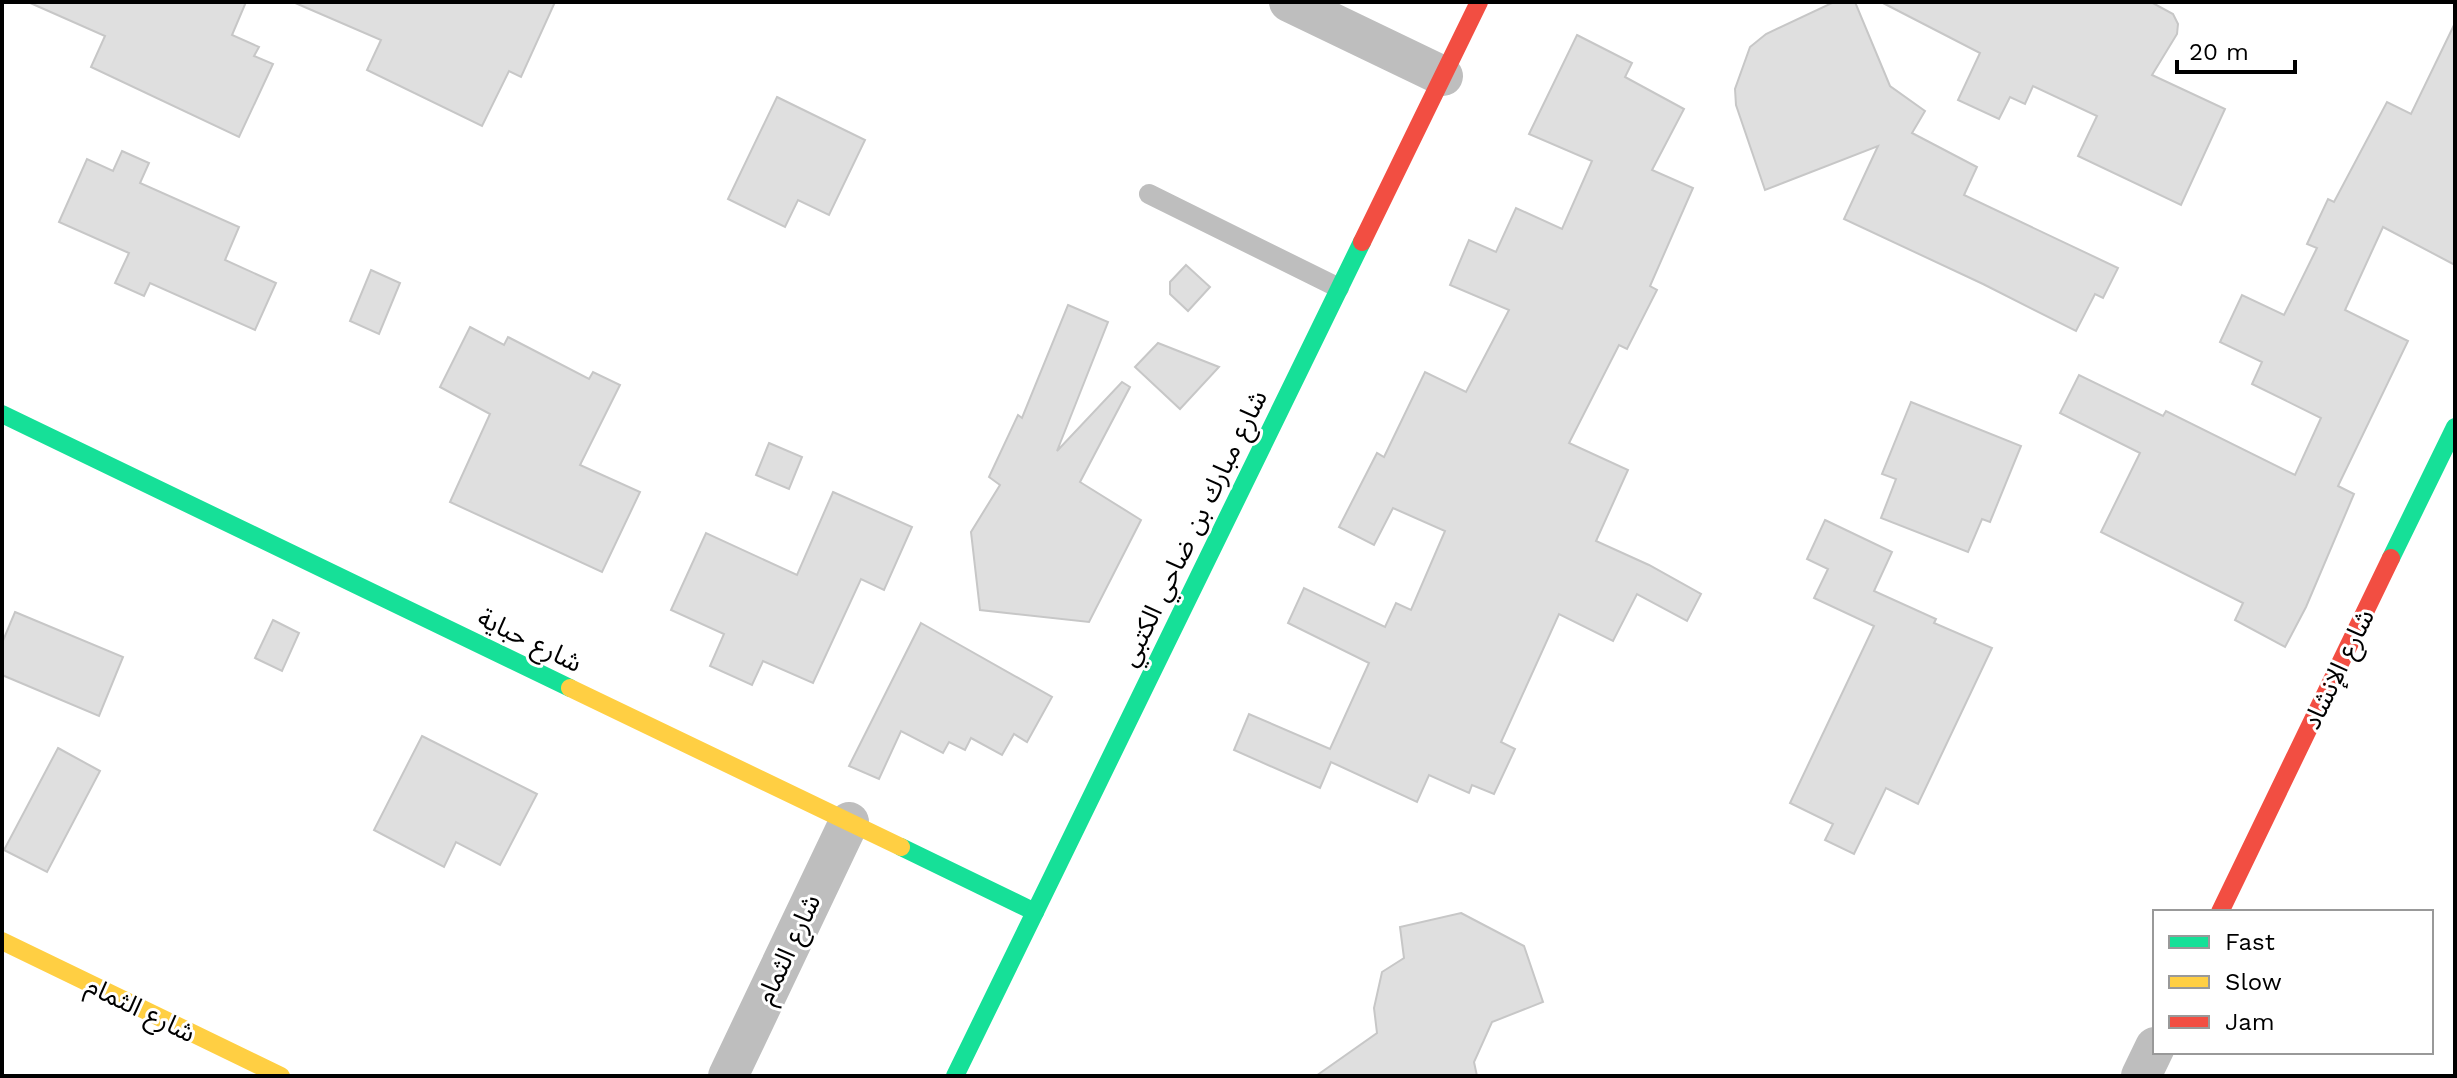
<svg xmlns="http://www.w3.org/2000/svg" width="2457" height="1078" font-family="'Work Sans','Noto Sans Arabic',sans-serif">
	<rect width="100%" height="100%" fill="#fff"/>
	<g fill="#dfdfdf" stroke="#c7c7c7" stroke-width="2">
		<polygon points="28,2 246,2 232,35 259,47 254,56 273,64 239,137 91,67 105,36"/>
		<polygon points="293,2 555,2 521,77 509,71 482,126 367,70 381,40"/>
		<polygon points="1834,2 1855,2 1890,86 1925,111 1912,133 1977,167 1964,195 2118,268 2103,298 2095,294 2076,331 1983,284 1844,219 1878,146 1765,190 1736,105 1735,89 1750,47 1766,34"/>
		<polygon points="1881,2 2151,2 2173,14 2178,24 2177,34 2152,75 2225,109 2181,205 2078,156 2097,116 2033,86 2025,104 2010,97 1999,119 1958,100 1980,53"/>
		<polygon points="2455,23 2455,265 2383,227 2345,310 2408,341 2338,486 2354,494 2306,607 2285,647 2235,620 2243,603 2101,532 2140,453 2060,413 2079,375 2163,416 2166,411 2295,475 2321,418 2252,384 2262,362 2220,342 2242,295 2284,315 2317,248 2307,244 2328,199 2334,202 2387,102 2411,114"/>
		<polygon points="1577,35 1632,63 1625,77 1684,109 1652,170 1693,188 1650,286 1657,290 1627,349 1619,345 1569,443 1628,470 1596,541 1649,565 1701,594 1687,621 1637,594 1613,641 1559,614 1501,742 1515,749 1494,794 1472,785 1469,793 1429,775 1417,802 1331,762 1320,788 1234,750 1249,714 1330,749 1369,663 1288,623 1304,588 1385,627 1396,603 1411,610 1445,531 1393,508 1374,545 1339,527 1377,453 1384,457 1425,372 1466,392 1509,310 1450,285 1469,240 1496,252 1516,208 1562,229 1592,161 1529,134"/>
		<polygon points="777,97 865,140 829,215 798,200 785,227 728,199"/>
		<polygon points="122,151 149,163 140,183 239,227 225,260 276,283 255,330 150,283 144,296 115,283 129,253 59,222 87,159 113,171"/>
		<polygon points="1186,265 1210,287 1188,311 1170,294 1170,282"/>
		<polygon points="371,270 400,283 379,334 350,321"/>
		<polygon points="1068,305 1108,322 1057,451 1122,382 1130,387 1080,482 1141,520 1089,622 980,610 971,532 1000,485 989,477 1018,415 1022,418"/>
		<polygon points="470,327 504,345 508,337 589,379 593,372 620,385 580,465 640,492 602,572 450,502 490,414 440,387"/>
		<polygon points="1158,343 1219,367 1180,409 1135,367"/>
		<polygon points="1911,402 2021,446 1990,522 1982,519 1968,552 1881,518 1896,479 1882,474"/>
		<polygon points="769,443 802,457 789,489 756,475"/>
		<polygon points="833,492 912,527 884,590 861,579 813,683 763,661 752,685 710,666 724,634 671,610 706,533 797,575"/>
		<polygon points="1825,520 1892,552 1874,591 1936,619 1934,623 1992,648 1918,804 1886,788 1854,854 1825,840 1833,824 1790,803 1874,626 1814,598 1828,569 1807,559"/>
		<polygon points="15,612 123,657 99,716 2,675 2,643"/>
		<polygon points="273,620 299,633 282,671 255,658"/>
		<polygon points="921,623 1052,697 1027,742 1014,734 1002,755 971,738 965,750 949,742 943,753 901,731 879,779 849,766"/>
		<polygon points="422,736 537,794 500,865 456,842 444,867 374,830"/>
		<polygon points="58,748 100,771 47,872 4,850"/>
		<polygon points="1461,913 1524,946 1543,1002 1492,1022 1474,1062 1477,1076 1316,1076 1377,1033 1374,1008 1382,972 1404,958 1400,927"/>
	</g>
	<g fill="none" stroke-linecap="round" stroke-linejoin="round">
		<polyline stroke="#bebebe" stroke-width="20" points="1149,194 1339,288"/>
		<g stroke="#bebebe" stroke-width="40">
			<polyline points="1289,2 1443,76"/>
			<polyline points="728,1076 849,822"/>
			<polyline points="2141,1076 2155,1047"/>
		</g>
		<g stroke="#16e098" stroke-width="18">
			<polyline points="2,414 570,688"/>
			<polyline points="2391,558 2455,427"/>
			<polyline points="901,847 1035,912"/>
			<polyline points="955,1076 1362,242"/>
		</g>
		<g stroke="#ffcf43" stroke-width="18">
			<polyline points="570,688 901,847"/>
			<polyline points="2,941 281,1076"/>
		</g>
		<g stroke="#f24e42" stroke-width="18">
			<polyline points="1362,242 1479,2"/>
			<polyline points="2220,912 2391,558"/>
		</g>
	</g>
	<g text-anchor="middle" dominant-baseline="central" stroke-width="6" stroke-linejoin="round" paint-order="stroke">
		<g font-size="26" fill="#000" stroke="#fff">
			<text transform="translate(1193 528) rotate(-64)">شارع مبارك بن ضاحي الكتبي</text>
			<text transform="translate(530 640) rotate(26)">شارع حباية</text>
			<text transform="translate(2338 669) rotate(-64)">شارع الإنشاد</text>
			<text transform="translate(788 949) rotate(-65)">شارع الثمام</text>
			<text transform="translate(141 1009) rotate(26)">شارع الثمام</text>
		</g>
	</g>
	<rect width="2457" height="1078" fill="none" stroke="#000000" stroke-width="8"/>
	<rect x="2153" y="910" width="280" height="144" fill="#ffffff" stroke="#999999" stroke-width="2"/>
	<rect x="2169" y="936" width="40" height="12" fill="#16e098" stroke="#999999" stroke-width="2"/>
	<text x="2225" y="950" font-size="24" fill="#000000">Fast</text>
	<rect x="2169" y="976" width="40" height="12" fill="#ffcf43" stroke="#999999" stroke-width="2"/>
	<text x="2225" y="990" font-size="24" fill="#000000">Slow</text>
	<rect x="2169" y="1016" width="40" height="12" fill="#f24e42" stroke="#999999" stroke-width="2"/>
	<text x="2225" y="1030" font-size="24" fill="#000000">Jam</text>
	<path d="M2177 60v12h118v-12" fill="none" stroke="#000000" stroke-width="4"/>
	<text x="2189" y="60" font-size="24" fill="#000000" stroke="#ffffff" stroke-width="6" paint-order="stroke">20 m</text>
</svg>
